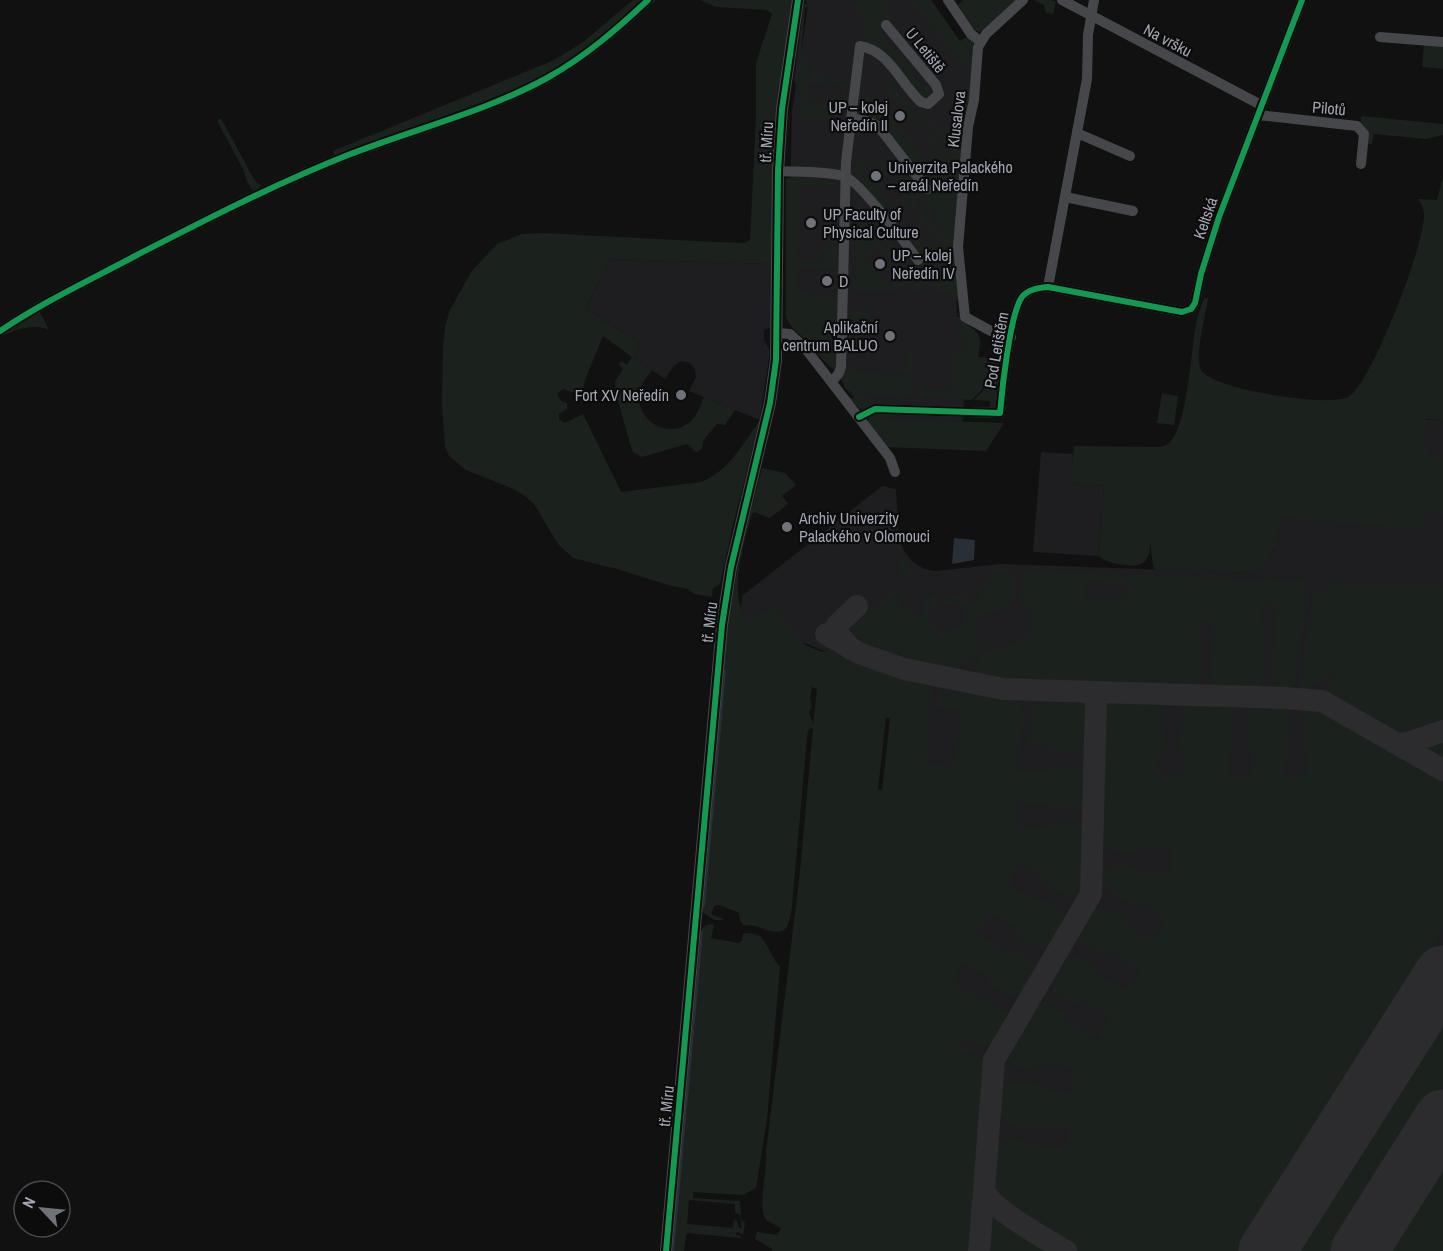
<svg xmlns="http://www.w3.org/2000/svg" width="1443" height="1251" font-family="'Archivo Narrow',sans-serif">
	<rect width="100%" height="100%" fill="#111112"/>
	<g fill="#1e1e20">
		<polygon points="809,0 928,0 972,62 955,249 957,318 960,336 967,341 962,431 876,427 826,360 824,350 788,300 792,111"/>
		<polygon points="609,259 770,264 770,321 764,330 764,340 770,351 760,420 689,391 696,377 695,369 690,363 681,361 674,366 665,379 633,357 640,343 586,309"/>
		<polygon points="1345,417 1443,420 1443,1251 916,1251 903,682 741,618 742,596 882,486 896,489 899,538 904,551 912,561 924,569 935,571 1001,564 1255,573 1273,552 1279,529 1282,495"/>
		<polygon points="1041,452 1073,454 1071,483 1104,486 1099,556 1033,552"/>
	</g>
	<g fill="#1b221d" fill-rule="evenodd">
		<polygon points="633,0 642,0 596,41 550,73 487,100 335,157 333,151 552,61 582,43"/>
		<path d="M652 0H656C625 28 592 57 555 77 477 121 388 141 307 177 216 217 127 264 40 312L49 330C33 323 20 329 4 335L3 333C44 305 90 284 134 261 205 224 276 187 351 158 424 128 504 109 572 67 601 48 627 23 652 0Z"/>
		<path d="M700 0H794L772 327 764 330 768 322 770 321V264L609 259 586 309 640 343 633 357 652 370C648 376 642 382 640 390 633 419 668 442 691 421 698 415 700 405 704 397L735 410 725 425 717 424 703 441 702 449 696 452 687 444 642 457 633 452 630 444 616 393 615 381 623 369 619 365 621 361 627 365 632 357 603 336 585 380 582 396 563 389 557 394 561 401 567 403V409L559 414V419L565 423 583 414 621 492 701 482C729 471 743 444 760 420L734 521 720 584 713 588 712 597 694 594 688 589 671 586 617 569 573 558 558 544 534 504 525 496 514 489 466 470 449 456 445 446 442 405 443 346 445 326 450 310 471 272 497 244 522 234 542 233 715 242 744 243 750 240 756 118V63L772 14 767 10 716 7Z"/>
		<polygon points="805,0 813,0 811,6 805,8 801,55 809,65 809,72 827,74 827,77 807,77 806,78 827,79 827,82 830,82 831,79 842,80 846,84 845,103 833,110 829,107 829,103 843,103 843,84 806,83 806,102 825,103 825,107 832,112 821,120 799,118 800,96 794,80 804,3 808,5"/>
		<polygon points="850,0 886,0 891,19 878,31 923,86 928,82 933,89 931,96 925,99 865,41 866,21"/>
		<polygon points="909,0 931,0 960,41 968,36 973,43 970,98 963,132 955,130 956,114 960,99 953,96 950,98 969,82 970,72"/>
		<polygon points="963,0 1018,0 980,32 975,30 958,5"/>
		<polygon points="1034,0 1051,0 1056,2 1053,14 1046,13 1044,5"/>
		<polygon points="1424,43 1443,44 1443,69 1422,67"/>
		<path d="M862 82C862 92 868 99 878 100L931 167 933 169 945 160 889 91 890 86 893 85 899 94 900 98 905 101 912 110 911 112 925 126 923 129 928 134 930 133 937 141 936 144 949 156 947 170 931 184 880 120 865 114 859 109Z"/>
		<path d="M917 104 944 135 951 133 963 135 959 300H956C952 292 944 293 936 293V283H922L921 293 910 292 912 285 922 277 917 270 911 274 905 267 913 260 916 263 939 245 946 231 920 196 921 194 924 195 948 173 953 154 915 106Z"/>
		<polygon points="1361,116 1443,124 1443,135 1426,139 1374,134 1372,144 1366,144 1360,125"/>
		<polygon points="221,118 251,174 257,183 261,185 254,192 247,182 244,171 217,121"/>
		<polygon points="873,136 920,193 917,195 871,137"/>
		<path d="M879 154 884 166 887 165C893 171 893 177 897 181L900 180C905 187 905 192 909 197L913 196C917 202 918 208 922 213L925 212C930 218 931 224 935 229L937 228 942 233 938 244 922 256 855 172V166L866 157 869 161 861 168 927 250 938 240 873 158Z"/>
		<path d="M1443 176V420L1426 419 1425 443 1432 456 1443 459V515L1426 510 1425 524 1421 529 1307 521 1295 517H1281C1278 539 1274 560 1255 573L1156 570 1153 566 1150 542C1150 549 1150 556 1145 561 1138 570 1107 564 1099 556L1104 486 1070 483 1074 446 1152 447C1159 447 1165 447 1170 442 1187 426 1191 351 1196 325 1197 316 1201 307 1204 298H1208C1206 313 1194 358 1201 370 1211 389 1332 409 1350 396 1373 379 1424 246 1424 216 1424 209 1422 205 1418 199L1437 200Z"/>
		<path d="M790 178H823V181H829L834 185V187L800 186 798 263H821L822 247H837V269L798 268 797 289 808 291 816 297H832L839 300 836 363 830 367 814 350 820 345 817 342 811 346C804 336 790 329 786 317V179Z"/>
		<polygon points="857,196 863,201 860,204 907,262 903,265 857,207"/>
		<polygon points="823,205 828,205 828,242 822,242"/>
		<path d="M857 215 886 252 896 263 895 265 907 277 906 283 896 291H852L856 269ZM877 248 902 280 891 289 865 258Z"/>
		<polygon points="852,311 870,311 870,333 852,332"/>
		<path d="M957 317H961C976 336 984 328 978 357L1000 359 996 374 972 400 919 397 918 377H923L922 389 952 390 953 349 965 350 966 341 958 336Z"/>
		<polygon points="907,347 914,347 911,397 853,395 844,387 847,363 854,363 854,372 906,374"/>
		<polygon points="1000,369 996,404 995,408 990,410 990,401 974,400 995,378"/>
		<polygon points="1162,393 1178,396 1174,425 1157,423"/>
		<polygon points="849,398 873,399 873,405 860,409"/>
		<polygon points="877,413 878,419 1004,423 986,451 886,447 868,422 869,417"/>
		<path d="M762 468 785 473 796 485 782 496 788 504 770 518 754 512 752 514C745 537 725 604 750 620 759 616 765 609 774 606L805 645 822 652C835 648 888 670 905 675 914 677 924 678 933 680L929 707 930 714 926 764 955 766 960 710 936 707 939 690 961 694 962 689 945 684 947 683C962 691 1018 685 1022 709 1024 719 1020 732 1020 742L1024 744 1019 746 1017 771H1049L1051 766H1053L1079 765 1088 773V802L1081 810 1053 808 1049 804 1017 803V826L1020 827 1045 828 1048 827V823C1063 821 1076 820 1087 831L1090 875 1088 876 1086 888 1083 895C1069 900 1060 892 1047 885L1044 876 1024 865 1017 868 1010 878 1012 887 1033 900H1036L1040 897 1062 909 1068 922C1049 953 1051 955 1017 936L1019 930 992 914 977 933 1006 952 1012 949 1032 961 1035 972 1038 975 1024 994 1010 997 988 984 989 978 961 962 955 984 978 998 981 996C993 1002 1005 1007 1009 1021L996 1043 991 1048C978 1048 969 1038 956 1038L955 1042 988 1064V1096L971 1251H772V1249L755 1239 757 1232 777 1235 781 1228 766 1220C757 1207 768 1169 766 1152L800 872 813 728 809 729 807 736 792 907C788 934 783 936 758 927 754 925 748 926 744 925L740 921 739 913 720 905 714 906 711 914 725 920H715L702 912 701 902 729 601 732 602 740 553ZM812 687 817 689 813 724 809 712 812 707 810 698ZM886 718H890L882 790 878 789Z"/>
		<polygon points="903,553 912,570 907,577 902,576 899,573 900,554"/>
		<path d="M992 568 1014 571V597L1007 609 976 616 978 650 970 658 952 669C917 666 877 649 848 630L897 589 904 619 906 618 903 606 908 605 913 617 924 614 922 601 936 593 942 600 928 612 930 615 928 617 938 633 964 624V606L958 604 966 600 967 603 981 600 979 590 965 594 966 599 945 607 943 603 951 596 989 586Z"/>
		<path d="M1023 570 1247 580 1249 581 1265 579 1304 580 1303 592H1309L1293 690 1285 693 1272 678 1276 607 1266 601C1259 609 1262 622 1264 632 1265 639 1263 648 1264 655 1267 691 1255 693 1223 692L1211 680C1206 660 1217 641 1212 623L1200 620 1198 622V641L1202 651V675L1199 681 1188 689 1015 685 979 678C970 670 980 662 981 654L983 655 985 651 988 652C996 648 1005 649 1012 643L1013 645 1021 641 1031 632C1031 615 1033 608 1020 598ZM1085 582 1128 583V591L1123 599 1084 598Z"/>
		<path d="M1326 581 1346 582V588H1356L1357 583 1443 586V766L1318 694 1334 680 1333 674C1318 677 1313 693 1298 693L1314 593H1326Z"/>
		<path d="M1052 695 1081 696 1088 710V744L1081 751H1053L1048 745H1025C1032 736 1028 721 1032 710 1035 704 1041 699 1046 695Z"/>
		<path d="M1106 697 1160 698 1165 745 1174 746 1162 749C1151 765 1158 782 1178 775L1184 768V756L1179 746H1176L1180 744 1179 736 1187 699 1230 700 1235 712 1233 748 1229 754V775L1251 776 1252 754 1248 747 1249 711 1251 705 1256 700 1284 702C1298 718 1284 756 1285 776L1307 777V754L1304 748V723L1305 708 1310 703 1321 705 1443 776V930L1239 1251H1077L1013 1210 1005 1207 992 1186 994 1152 1008 1140 1015 1139 1016 1134 1011 1133 1012 1132 1027 1133H1018L1016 1139 1028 1141 1037 1146 1059 1148 1062 1147 1066 1149 1068 1147 1069 1129 1067 1126C1057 1127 1014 1128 1007 1124 997 1118 997 1093 1004 1086 1011 1080 1019 1082 1026 1083 1035 1083 1041 1084 1046 1091L1073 1092 1074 1068 1039 1064 1037 1070C1010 1068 998 1069 1014 1038L1013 1036C1027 1025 1027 1006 1046 1002L1068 1016 1067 1022 1074 1023V1026L1098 1040 1110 1018 1082 1001 1077 1005 1055 991 1049 979C1073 954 1059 944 1098 968L1095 971 1096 973 1125 990 1140 971 1111 951 1104 954 1084 942 1080 930C1096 898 1099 904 1126 919L1125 923 1126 926 1153 940 1160 931 1165 917 1140 903 1135 906C1122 899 1107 892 1101 877L1097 876C1104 875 1103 872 1109 868 1116 864 1128 866 1136 868V873H1170L1171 859 1168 858 1171 857V848H1142L1139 853C1124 854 1112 854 1101 844L1103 710Z"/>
		<path d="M710 924 714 925 711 938 738 943 742 941 743 934C767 929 767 953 780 967L767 1120 756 1188 743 1195 693 1192V1198L740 1201 741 1220 745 1223 743 1235 738 1232 736 1233V1235L741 1236 740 1238 688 1233 686 1235 684 1251H670L698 935 703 927ZM689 1200 735 1204V1213L740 1215 742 1228H739L737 1221 734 1220 733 1228 687 1224Z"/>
		<polygon points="1443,1023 1443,1251 1299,1251"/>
		<polygon points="998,1217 1003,1218 1054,1251 982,1251 986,1241 984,1229 986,1229 993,1218"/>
	</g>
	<polygon fill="#292f36" points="954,538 975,540 974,560 952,564"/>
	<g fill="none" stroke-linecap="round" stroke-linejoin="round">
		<g stroke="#292f36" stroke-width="2">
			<polyline points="704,906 725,671"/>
			<polyline points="673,1251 702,932"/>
		</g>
		<g stroke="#2c2c2e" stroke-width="22">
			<polyline points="826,634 859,653 904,669 1003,689 1285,698 1322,701 1443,770"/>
			<polyline points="851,649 838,634 837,625 857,606"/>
			<polyline points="1395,743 1405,744 1443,731"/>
			<polyline points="979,1251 984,1190"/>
			<path d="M1066 1251C1044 1237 994 1212 984 1190L994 1060 1091 894 1096 702 1094 696 1087 692"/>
		</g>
		<g stroke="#2c2c2e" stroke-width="57">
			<polyline points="1267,1251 1443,974"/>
			<polyline points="1359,1251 1443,1118"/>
		</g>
		<g stroke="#46474a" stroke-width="10">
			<polyline points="948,0 971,34 981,42"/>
			<polyline points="1062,0 1261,105"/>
			<polyline points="1380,37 1443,42"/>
			<polyline points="1258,115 1357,126 1364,134 1361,164"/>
			<polyline points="851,118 867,121 878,126 927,189"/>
			<polyline points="1077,133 1130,156"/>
			<path d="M778 171C799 172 824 171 844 176 859 180 906 244 918 260"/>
			<polyline points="1065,197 1133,211"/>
			<polyline points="1048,287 1087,79 1088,35 1094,0"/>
			<path d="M0 331C43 302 90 280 135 256 205 220 275 184 348 155 414 129 485 112 547 78 585 57 617 29 648 0"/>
			<polyline points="778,333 790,334 805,348 890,458 895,472"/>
			<polyline points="1011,337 991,331 965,317 958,247 968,127 974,100 978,47 986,34 1023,0"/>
			<path d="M832 382 839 373 841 367 846 162 860 46C890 51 900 83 921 102L928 104 939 94 936 85 886 25"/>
			<path d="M859 417 875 409 1000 413C1002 390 1010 313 1022 297 1028 289 1039 288 1048 287L1182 312 1191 309 1195 303 1201 274 1219 217 1302 0"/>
		</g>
		<polyline stroke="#48484c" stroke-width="12" points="666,1251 722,625 731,567 770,403 776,360 778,171 782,109 798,0"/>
		<g stroke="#0c0c0d" stroke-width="10">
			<g id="cycleway">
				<path d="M0 331C43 302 90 280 135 256 205 220 275 184 348 155 414 129 485 112 547 78 585 57 617 29 648 0"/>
				<path d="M859 417 875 409 1000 413C1002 390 1010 313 1022 297 1028 289 1039 288 1048 287L1182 312 1191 309 1195 303 1201 274 1219 217 1302 0"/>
				<polyline points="666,1251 722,625 731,567 770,403 776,360 778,171 782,109 798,0"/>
			</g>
		</g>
		<use href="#cycleway" stroke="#139951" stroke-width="6"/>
	</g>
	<g fill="#70727a" stroke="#0c0c0d" stroke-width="2">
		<circle cx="900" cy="116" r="6"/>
		<circle cx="876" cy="176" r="6"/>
		<circle cx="811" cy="223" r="6"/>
		<circle cx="880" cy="264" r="6"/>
		<circle cx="827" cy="281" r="6"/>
		<circle cx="890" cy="336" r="6"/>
		<circle cx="681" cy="395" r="6"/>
		<circle cx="787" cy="527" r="6"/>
	</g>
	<g text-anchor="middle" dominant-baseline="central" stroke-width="4.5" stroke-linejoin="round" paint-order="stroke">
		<g font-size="16" fill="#a3a6b2" stroke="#0c0c0d">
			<text transform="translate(1168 40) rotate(28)">Na vršku</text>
			<text transform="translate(926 50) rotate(51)">U Letiště</text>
			<text transform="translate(1329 108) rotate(5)">Pilotů</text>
			<text transform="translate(956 119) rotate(-83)">Klusalova</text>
			<text transform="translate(766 142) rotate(-87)">tř. Míru</text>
			<text transform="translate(1205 218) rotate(-71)">Keltská</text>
			<text transform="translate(996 350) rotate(-80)">Pod Letištěm</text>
			<text transform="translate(709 622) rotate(-83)">tř. Míru</text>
			<text transform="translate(666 1106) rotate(-84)">tř. Míru</text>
		</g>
		<g font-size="16" fill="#a3a6b2" stroke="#0c0c0d" text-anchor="start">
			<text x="888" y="107" text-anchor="end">UP – kolej<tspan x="888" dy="18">Neředín II</tspan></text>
			<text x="888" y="167">Univerzita Palackého<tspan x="888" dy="18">– areál Neředín</tspan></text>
			<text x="823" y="214">UP Faculty of<tspan x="823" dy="18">Physical Culture</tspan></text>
			<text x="892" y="255">UP – kolej<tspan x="892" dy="18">Neředín IV</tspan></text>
			<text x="839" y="281">D</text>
			<text x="878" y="327" text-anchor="end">Aplikační<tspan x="878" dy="18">centrum BALUO</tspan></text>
			<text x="669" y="395" text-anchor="end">Fort XV Neředín</text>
			<text x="799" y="518">Archiv Univerzity<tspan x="799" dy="18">Palackého v Olomouci</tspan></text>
		</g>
	</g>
	<g transform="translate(42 1209) rotate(296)"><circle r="28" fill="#0c0c0d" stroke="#484a4f" stroke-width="1.5"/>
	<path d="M0-4.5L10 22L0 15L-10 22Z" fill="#70727a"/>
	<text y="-9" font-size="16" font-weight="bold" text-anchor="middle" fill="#a3a6b2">N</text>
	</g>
</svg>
